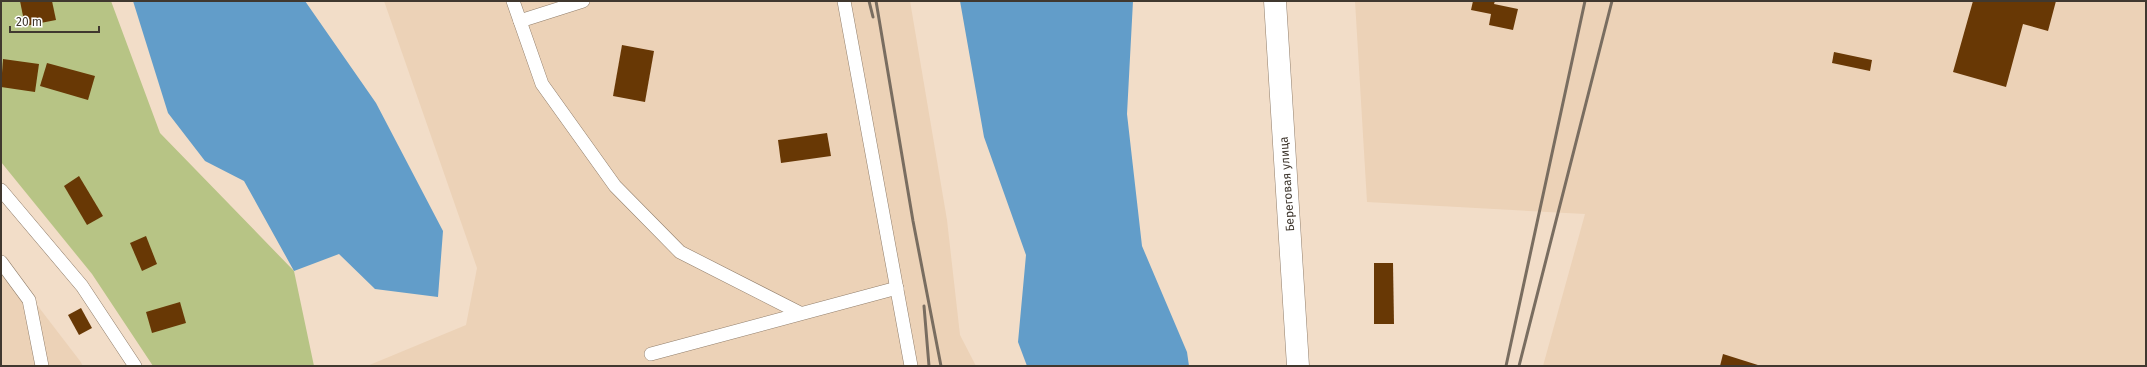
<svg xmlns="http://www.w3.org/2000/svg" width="2147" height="367" font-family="'Fira Sans',sans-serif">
	<rect width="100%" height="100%" fill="#f2ddc8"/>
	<g fill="#ecd2b7">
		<polygon points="384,1 910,1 947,220 960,335 976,366 367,366 466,325 477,268"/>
		<polygon points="1355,1 2146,1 2146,366 1543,366 1585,214 1367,202"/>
		<polygon points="1,258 80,361 83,366 1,366"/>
	</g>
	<polygon fill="#b7c485" points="1,1 111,1 160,133 294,271 314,366 153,366 92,274 1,162"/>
	<g fill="#629dc9">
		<polygon points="133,1 305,1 376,103 443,231 438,297 375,289 339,254 294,271 244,181 205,161 168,113"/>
		<polygon points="960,1 1133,1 1127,114 1142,246 1187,352 1189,366 1027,366 1018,342 1026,255 984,137"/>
	</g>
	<g fill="#683805">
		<polygon points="20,1 52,1 56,20 25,26"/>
		<polygon points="1473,1 1495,1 1494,4 1518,9 1513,30 1489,25 1491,14 1471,10"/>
		<polygon points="1973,1 2056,1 2048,31 2023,24 2006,87 1953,72"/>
		<polygon points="622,45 654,51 645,102 613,96"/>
		<polygon points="1834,52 1872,60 1870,71 1832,63"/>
		<polygon points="3,59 39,64 35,92 1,87"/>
		<polygon points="47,63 95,76 88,100 40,86"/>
		<polygon points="827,133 831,156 781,163 778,140"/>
		<polygon points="79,176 103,216 87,225 64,186"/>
		<polygon points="146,236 157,264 142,271 130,243"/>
		<polygon points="1374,263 1393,263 1394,324 1374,324"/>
		<polygon points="180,302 186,323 152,333 146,312"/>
		<polygon points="81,308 92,328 79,335 68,315"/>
		<polygon points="1723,354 1761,366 1720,366"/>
	</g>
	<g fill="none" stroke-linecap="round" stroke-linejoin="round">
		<g stroke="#917e6b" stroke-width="14">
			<g id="lane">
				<polyline points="513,1 542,84 615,186 680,252 800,313"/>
				<polyline points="844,1 911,366"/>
				<polyline points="520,21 583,1"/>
				<polyline points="1,190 82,286 135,366"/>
				<polyline points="1,262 29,300 42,366"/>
				<polyline points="651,354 897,288"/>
			</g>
		</g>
		<g stroke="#917e6b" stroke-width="23">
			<polyline id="secondary" points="1275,1 1298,366"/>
		</g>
		<use href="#lane" stroke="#fff" stroke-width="13"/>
		<use href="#secondary" stroke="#fff" stroke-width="22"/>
		<g stroke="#796d60" stroke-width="3">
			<polyline points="869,1 873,17"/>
			<polyline points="876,1 913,221 941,366"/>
			<polyline points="924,306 929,366"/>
			<polyline points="1506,366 1585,1"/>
			<polyline points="1519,366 1612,1"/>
		</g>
	</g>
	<g text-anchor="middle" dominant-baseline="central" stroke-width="4" stroke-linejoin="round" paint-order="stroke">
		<g font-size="12" fill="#40382f" stroke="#fff">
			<text transform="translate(1287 184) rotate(-94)">Береговая улица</text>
		</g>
	</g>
	<rect width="2147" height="367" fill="none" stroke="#40382f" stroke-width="4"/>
	<path d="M10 26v6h89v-6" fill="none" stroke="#40382f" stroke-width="2"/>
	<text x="16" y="26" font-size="12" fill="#40382f" stroke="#ffffff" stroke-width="3" paint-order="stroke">20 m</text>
</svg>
